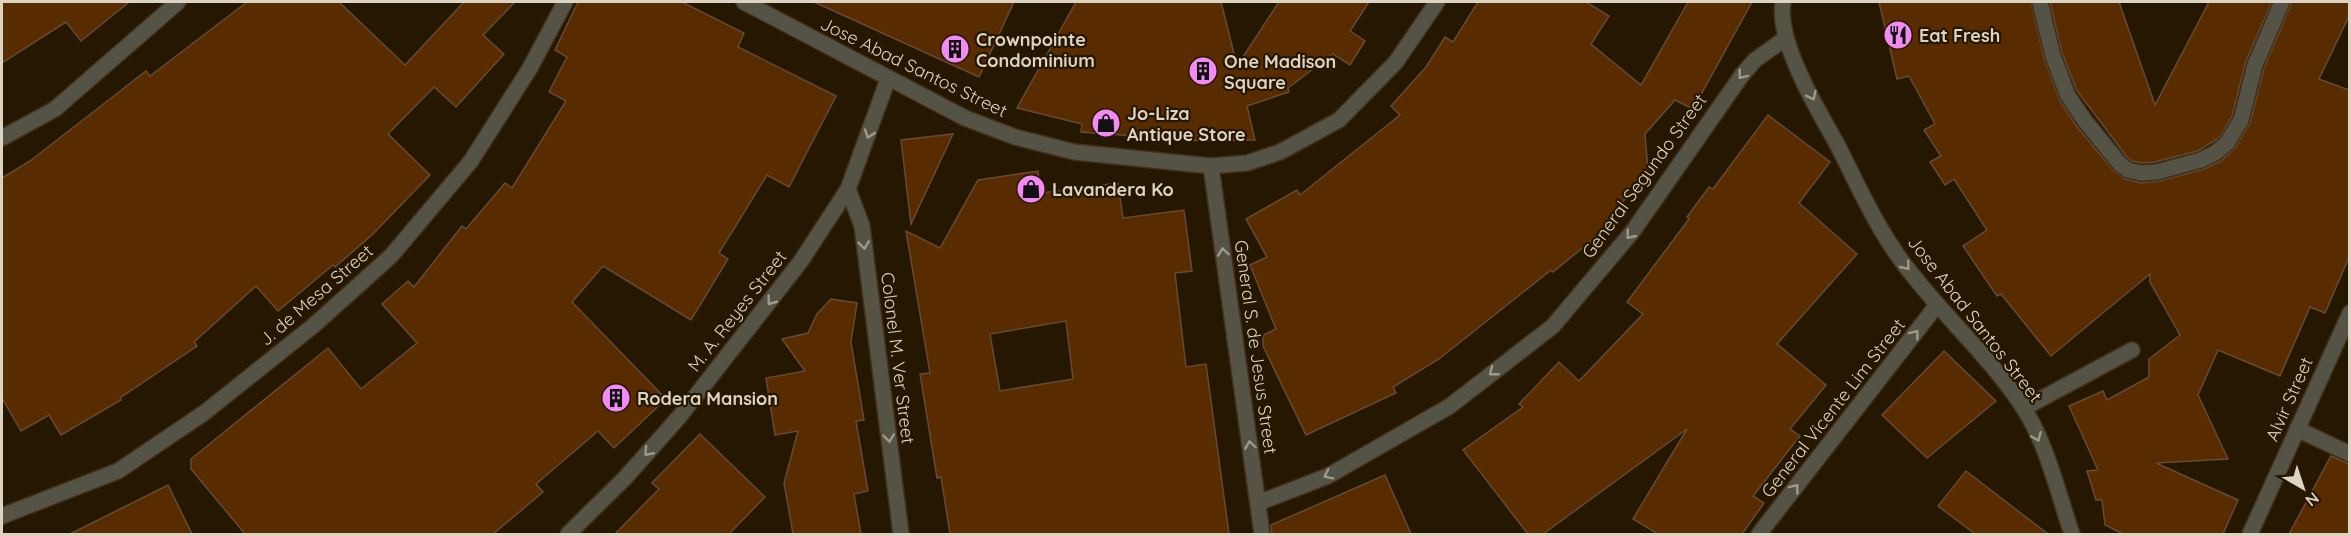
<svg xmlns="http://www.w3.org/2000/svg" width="2351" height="536" font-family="Quicksand,sans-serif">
	<rect width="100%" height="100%" fill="#261700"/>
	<g fill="#592c00" stroke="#654a36" stroke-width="1.5" fill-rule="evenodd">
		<polygon points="2,2 129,2 81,41 66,22 2,63"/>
		<polygon points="247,2 339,2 405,65 464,2 515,2 483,35 504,54 456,107 434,87 388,134 430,175 373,234 335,267 333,265 278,311 256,286 194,342 197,346 120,398 121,400 61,435 49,415 21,431 2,398 2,178 30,161 146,71 150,76"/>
		<polygon points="578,2 682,2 744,33 738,47 836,96 789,187 767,175 719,253 728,259 691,320 603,266 572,302 666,399 614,448 598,431 536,484 543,492 493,534 245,534 191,469 191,459 328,348 361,389 417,343 382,304 408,281 414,287 462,226 466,229 505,183 512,188 566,101 549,92 567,57 555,50"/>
		<polygon points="814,2 1014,2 979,77"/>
		<polygon points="1076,2 1221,2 1237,66 1279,2 1369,2 1350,31 1365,41 1350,65 1333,54 1288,88 1289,92 1247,106 1255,140 1203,141 1081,132 1082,124 1017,108"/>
		<polygon points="1478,2 1586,2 1609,16 1591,44 1641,85 1688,2 1752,2 1693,109 1675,100 1645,134 1648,170 1606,223 1608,227 1553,272 1551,270 1439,359 1393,387 1396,393 1306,435 1263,346 1263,335 1276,329 1250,265 1267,257 1246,219 1297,190 1300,195 1400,115 1391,106 1426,67 1445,37 1453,42"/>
		<polygon points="1879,2 2031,2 2044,58 2060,101 2077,127 2113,170 2125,179 2141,183 2160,181 2204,169 2221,161 2235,148 2250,123 2264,68 2292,2 2349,2 2349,16 2319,79 2349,90 2349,257 2325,313 2310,307 2280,376 2218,350 2198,395 2228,459 2156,463 2238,500 2223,534 2123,534 2105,525 2102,500 2096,500 2087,471 2098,470 2069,406 2103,391 2107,400 2149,377 2149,359 2180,335 2150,282 2150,274 2051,356 2001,294 1997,296 1963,246 1987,230 1954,179 1945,185 1930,162 1941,156 1924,130 1935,124 1909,76 1897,79"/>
		<polygon points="2050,2 2119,2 2155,105 2209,2 2272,2 2246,61 2232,116 2220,137 2198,151 2155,162 2142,163 2132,161 2127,157 2077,91 2062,53"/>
		<polygon points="1768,115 1830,162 1799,203 1857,254 1777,344 1826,385 1790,429 1800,436 1753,496 1764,503 1742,534 1658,534 1633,519 1687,429 1543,534 1528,534 1463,450 1523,407 1519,404 1559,362 1579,381 1643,314 1627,302 1689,219 1687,217 1709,187 1713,189"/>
		<polygon points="953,134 911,224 901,140"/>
		<path d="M1038 171 1041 193 1118 183 1123 218 1184 210 1192 271 1175 273 1186 367 1206 364 1229 534H950L941 477 937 478 920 374 930 373 906 231 940 248 978 180ZM1066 321 1073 379 1000 391 990 334Z"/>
		<polygon points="831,299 857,303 851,342 864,420 856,421 868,491 854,494 861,534 793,534 784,483 798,431 775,435 766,378 805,371 782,339 808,333 817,314"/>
		<polygon points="1944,351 1996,401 1927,458 1882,415"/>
		<polygon points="700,434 765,497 729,534 615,534 659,489 652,483"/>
		<polygon points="2331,456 2349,464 2349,534 2289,534"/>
		<polygon points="1966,471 2048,534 1975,534 1938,506"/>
		<polygon points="1385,475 1411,534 1272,534 1271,525"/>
		<polygon points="168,485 192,534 70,534"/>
	</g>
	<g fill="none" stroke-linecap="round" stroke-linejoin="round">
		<g stroke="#40311b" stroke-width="18">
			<g id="minor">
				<polyline points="744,2 965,118 1015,137 1074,152 1211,166 1247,163 1280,152 1339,120 1396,62 1437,2"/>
				<path d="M1783 2C1781 14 1783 25 1786 37 1797 76 1820 113 1839 148 1858 186 1876 226 1901 260 1938 311 1988 354 2023 407 2047 444 2058 493 2072 534"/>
				<polyline points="2040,2 2053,56 2068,96 2085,121 2120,164 2128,170 2141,173 2157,172 2201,160 2215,153 2227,143 2241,120 2255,65 2282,2"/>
				<polyline points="2,138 55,109 178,2"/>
				<polyline points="1211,166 1262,534"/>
				<polyline points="848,189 862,226 901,534"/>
				<polyline points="2024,408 2132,350"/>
				<polyline points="2297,429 2350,454"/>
				<polyline points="1258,503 1328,476 1450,406 1553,326 1633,231 1742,75 1755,60 1786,38"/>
				<polyline points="2,516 118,471 204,413 313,326 391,256 471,161 530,68 565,2"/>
				<polyline points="568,534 625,478 680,416 801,261 848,189 888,79"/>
				<polyline points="1759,534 1937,305"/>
				<polyline points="2250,534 2350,313"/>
			</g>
		</g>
		<use href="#minor" stroke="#545345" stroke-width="15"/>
	</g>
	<defs><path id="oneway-chevron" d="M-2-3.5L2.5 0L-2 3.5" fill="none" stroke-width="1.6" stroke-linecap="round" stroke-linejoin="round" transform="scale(1.5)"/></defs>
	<g stroke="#9f998a">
		<use href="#oneway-chevron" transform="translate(1742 75) rotate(128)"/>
		<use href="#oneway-chevron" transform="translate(1812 96) rotate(64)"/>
		<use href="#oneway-chevron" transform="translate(869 134) rotate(109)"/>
		<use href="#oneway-chevron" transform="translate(1630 235) rotate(129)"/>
		<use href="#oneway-chevron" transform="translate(864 245) rotate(83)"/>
		<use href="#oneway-chevron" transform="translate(1223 252) rotate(-98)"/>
		<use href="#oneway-chevron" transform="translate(1906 266) rotate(51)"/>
		<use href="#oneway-chevron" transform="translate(771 301) rotate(127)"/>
		<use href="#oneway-chevron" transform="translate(1915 334) rotate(-52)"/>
		<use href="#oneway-chevron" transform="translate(1493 372) rotate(142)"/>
		<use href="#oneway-chevron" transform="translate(2037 437) rotate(66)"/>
		<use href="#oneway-chevron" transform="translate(889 438) rotate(83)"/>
		<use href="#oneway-chevron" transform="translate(1250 445) rotate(-98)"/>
		<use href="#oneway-chevron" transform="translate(648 452) rotate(132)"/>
		<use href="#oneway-chevron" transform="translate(1328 475) rotate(154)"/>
		<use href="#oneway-chevron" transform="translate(1795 488) rotate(-52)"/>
	</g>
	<defs>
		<g id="restaurant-disc" transform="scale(1.5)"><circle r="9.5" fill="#f28af3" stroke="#261700"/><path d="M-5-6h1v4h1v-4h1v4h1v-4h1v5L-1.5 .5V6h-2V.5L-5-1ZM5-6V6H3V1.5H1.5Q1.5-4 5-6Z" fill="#111"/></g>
		<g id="building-disc" transform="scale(1.5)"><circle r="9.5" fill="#f28af3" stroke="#261700"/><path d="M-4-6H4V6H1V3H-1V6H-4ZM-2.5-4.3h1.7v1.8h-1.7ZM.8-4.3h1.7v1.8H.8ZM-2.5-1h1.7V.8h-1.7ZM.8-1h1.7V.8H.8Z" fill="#111"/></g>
		<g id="shop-disc" transform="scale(1.5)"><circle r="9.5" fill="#f28af3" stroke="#261700"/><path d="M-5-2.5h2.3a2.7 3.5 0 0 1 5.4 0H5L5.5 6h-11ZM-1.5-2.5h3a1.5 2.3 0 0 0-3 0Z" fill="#111"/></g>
	</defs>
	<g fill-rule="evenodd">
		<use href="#restaurant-disc" x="1898" y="35"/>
		<use href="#building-disc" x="955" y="49"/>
		<use href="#building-disc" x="1203" y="71"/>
		<use href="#shop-disc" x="1106" y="123"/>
		<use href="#shop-disc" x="1031" y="189"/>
		<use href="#building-disc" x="616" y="398"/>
	</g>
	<g text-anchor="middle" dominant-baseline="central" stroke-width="4.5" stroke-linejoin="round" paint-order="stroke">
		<g font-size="18" font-weight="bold" fill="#ddd3c3" stroke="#261700" text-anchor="start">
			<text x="1919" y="35">Eat Fresh</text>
			<text x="976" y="39">Crownpointe<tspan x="976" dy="21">Condominium</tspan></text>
			<text x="1224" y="61">One Madison<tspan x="1224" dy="21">Square</tspan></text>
			<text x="1127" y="113">Jo-Liza<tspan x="1127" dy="21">Antique Store</tspan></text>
			<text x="1052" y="189">Lavandera Ko</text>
			<text x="637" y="398">Rodera Mansion</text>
		</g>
		<g font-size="18" fill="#ddd3c3" stroke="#261700">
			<text transform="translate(914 67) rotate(26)">Jose Abad Santos Street</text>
			<text transform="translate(1644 176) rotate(-54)">General Segundo Street</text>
			<text transform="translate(316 295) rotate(-41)">J. de Mesa Street</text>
			<text transform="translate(737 311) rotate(-52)">M. A. Reyes Street</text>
			<text transform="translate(1975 319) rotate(52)">Jose Abad Santos Street</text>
			<text transform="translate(1256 347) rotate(82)">General S. de Jesus Street</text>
			<text transform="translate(898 358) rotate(83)">Colonel M. Ver Street</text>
			<text transform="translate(2289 399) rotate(-66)">Alvir Street</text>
			<text transform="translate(1833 408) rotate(-52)">General Vicente Lim Street</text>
		</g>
	</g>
	<rect width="2351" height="536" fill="none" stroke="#ddd3c3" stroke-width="6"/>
	<g transform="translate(2303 488) rotate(141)" stroke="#261700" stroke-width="4.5" paint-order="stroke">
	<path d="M0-4.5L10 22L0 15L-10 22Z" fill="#ddd3c3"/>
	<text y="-9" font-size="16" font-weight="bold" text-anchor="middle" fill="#ddd3c3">N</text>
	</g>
</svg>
